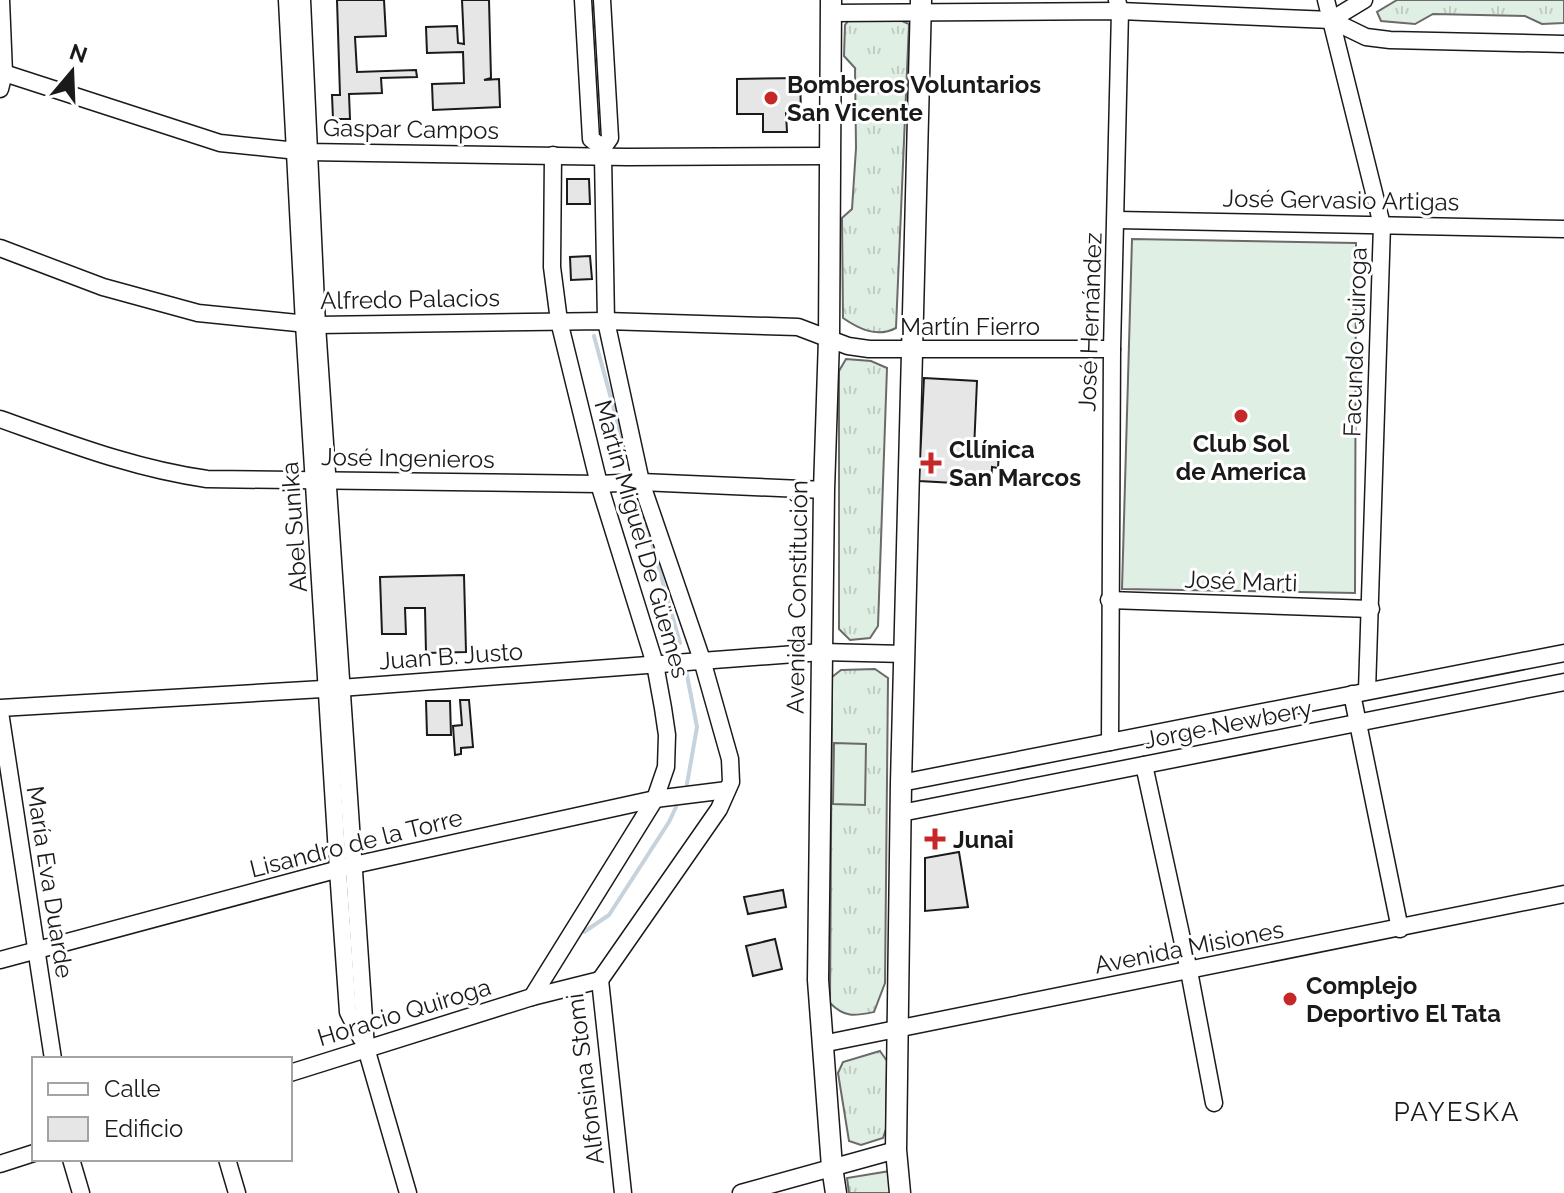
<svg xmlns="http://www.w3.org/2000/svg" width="1564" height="1193" font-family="Raleway,sans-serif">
	<defs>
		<pattern id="grass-tufts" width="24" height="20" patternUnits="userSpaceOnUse" patternTransform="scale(2)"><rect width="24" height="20" fill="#e0efe3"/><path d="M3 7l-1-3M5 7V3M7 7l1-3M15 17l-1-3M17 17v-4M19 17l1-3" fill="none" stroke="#c0ccc2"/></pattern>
	</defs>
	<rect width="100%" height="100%" fill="#fff"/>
	<g fill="url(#grass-tufts)" stroke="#6a6a6a" stroke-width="2">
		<polygon points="1397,0 1564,0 1564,23 1542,24 1525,16 1433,14 1415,24 1381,21 1377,12"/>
		<path d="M848 21H902L909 24 896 328C877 338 859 329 843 318L842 218 852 209 856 148 855 68 844 56 845 25Z"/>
		<polygon points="846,359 871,361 887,368 878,626 870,638 850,640 839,629 839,371"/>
		<path d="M875 669 888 678 885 983 874 1012C854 1016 845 1018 830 1003L832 677 841 670Z"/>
		<polygon points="880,1051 887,1061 886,1129 883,1138 861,1145 849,1141 838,1073 843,1062"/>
		<polygon points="890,1171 892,1193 849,1193 847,1178"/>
	</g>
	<g fill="#e0efe3" stroke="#6a6a6a" stroke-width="2">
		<polygon points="1132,239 1356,243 1355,593 1122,589"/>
		<polygon points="834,743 866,744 865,805 833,804"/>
	</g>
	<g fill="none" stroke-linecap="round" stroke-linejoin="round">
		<g stroke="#c6d2dc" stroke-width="4">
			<polyline points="594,336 628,461"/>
			<polyline points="642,509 680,643"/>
			<polyline points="686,670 697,727 687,784"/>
			<polyline points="584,932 609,915 669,822 676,807"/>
		</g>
	</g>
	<g fill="#e6e6e6" stroke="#1a1a1a" stroke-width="2">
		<polygon points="337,0 384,0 386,36 355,37 357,72 416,70 417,77 381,78 382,93 349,94 350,119 333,119 332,95 340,95"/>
		<polygon points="462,0 489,0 491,78 484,80 499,79 500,107 433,110 432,84 464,83 463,52 427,53 426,27 457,26 458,43 464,44"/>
		<polygon points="800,78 801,113 786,113 787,132 763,132 763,114 737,114 737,79"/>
		<polygon points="567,179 589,179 590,204 567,204"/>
		<polygon points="590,256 592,279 571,280 570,257"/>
		<polygon points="924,378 977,381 974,450 999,451 998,468 992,467 991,485 919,481"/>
		<polygon points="464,575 466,652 426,653 425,608 405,608 406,634 382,634 380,577"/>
		<polygon points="460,700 469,700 473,747 461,748 461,754 455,755 453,726 462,725"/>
		<polygon points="426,701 450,701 451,735 427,735"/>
		<polygon points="959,852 968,907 925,911 925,858"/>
		<polygon points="783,890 786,907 748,914 744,897"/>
		<polygon points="775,939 782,969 753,976 746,946"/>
	</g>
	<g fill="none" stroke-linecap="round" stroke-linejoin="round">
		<g stroke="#1a1a1a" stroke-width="19">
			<g id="minor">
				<polyline points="287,0 304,324 338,870 348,1012 361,1038"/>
				<polyline points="302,0 317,325 366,1048 408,1193"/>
				<polyline points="583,0 591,139 603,148"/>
				<polyline points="1326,0 1382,225 1367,691"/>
				<polyline points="831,13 1120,11 1331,20 1366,37 1390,40 1564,44"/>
				<polyline points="1331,20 1364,0"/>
				<polyline points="4,73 220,143 307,152 627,157 829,156"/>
				<polyline points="0,89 4,73 1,0"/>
				<polyline points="1117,220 1564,229"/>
				<polyline points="0,248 103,287 198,313 317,325 606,321 798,327 848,346 869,349 1112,349"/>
				<path d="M0 419C68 443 135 469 207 479L599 484 641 482 824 490"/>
				<polyline points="1109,600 1371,609"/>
				<polyline points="1352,694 1400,929"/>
				<polyline points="0,708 340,688 822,652 905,654"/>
				<polyline points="0,712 53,1059"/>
				<polyline points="1110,742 1112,349 1120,11 1117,0"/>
				<polyline points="1144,765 1189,971 1214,1103"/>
				<polyline points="901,783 1564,653"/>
				<polyline points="901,813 1564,682"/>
				<polyline points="0,960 354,865 655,799 727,790"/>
				<polyline points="600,980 719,809 731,782 730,759 702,660 641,482 606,321 603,156 603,148 610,138 602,0"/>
				<polyline points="532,997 655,799 666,767 667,735 663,708 655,664 599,484 559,321 552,267 553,155"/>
				<polyline points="822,1044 1564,894"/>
				<polyline points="290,1073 532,997 600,980 623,1193"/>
				<polyline points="71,1159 81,1193"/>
				<polyline points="227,1159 237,1193"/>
				<polyline points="0,1164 34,1153"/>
				<polyline points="741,1193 896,1150"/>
			</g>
		</g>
		<g stroke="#1a1a1a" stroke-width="23">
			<g id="major">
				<polyline points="831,0 829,339 824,490 818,980 832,1167 836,1193"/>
				<polyline points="900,1193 896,1150 901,783 921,0"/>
			</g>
		</g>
		<use href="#minor" stroke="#fff" stroke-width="16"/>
		<use href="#major" stroke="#fff" stroke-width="20"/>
	</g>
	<g fill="#c62828" stroke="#fff" stroke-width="3">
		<circle cx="771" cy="98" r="8"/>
		<circle cx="1241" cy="416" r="8"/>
		<path d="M927 451h8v8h8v8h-8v8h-8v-8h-8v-8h8z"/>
		<path d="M931 827h8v8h8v8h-8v8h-8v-8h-8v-8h8z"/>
		<circle cx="1290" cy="999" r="8"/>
	</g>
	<g text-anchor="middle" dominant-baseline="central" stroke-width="6" stroke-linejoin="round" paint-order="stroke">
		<g font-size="24" font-weight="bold" fill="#1a1a1a" stroke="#fff" text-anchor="start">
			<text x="787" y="84">Bomberos Voluntarios<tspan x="787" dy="28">San Vicente</tspan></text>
			<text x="1241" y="443" text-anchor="middle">Club Sol<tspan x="1241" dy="28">de America</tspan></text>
			<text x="949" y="449">Cllínica<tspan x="949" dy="28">San Marcos</tspan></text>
			<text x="953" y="839">Junai</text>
			<text x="1306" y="985">Complejo<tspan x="1306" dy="28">Deportivo El Tata</tspan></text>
		</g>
		<g font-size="24" fill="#1a1a1a" stroke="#fff">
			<text transform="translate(411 129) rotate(1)">Gaspar Campos</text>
			<text transform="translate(1341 200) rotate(1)">José Gervasio Artigas</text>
			<text transform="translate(410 299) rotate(-1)">Alfredo Palacios</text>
			<text transform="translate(1090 322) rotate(-88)">José Hernández</text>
			<text x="970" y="326">Martín Fierro</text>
			<text transform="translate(1355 342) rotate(-88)">Facundo Quiroga</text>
			<text transform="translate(408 458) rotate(1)">José Ingenieros</text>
			<text transform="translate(294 527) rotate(-94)">Abel Sunika</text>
			<text transform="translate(642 539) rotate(74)">Martín Miguel De Güemes</text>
			<text transform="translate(1241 581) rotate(2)">José Marti</text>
			<text transform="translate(797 597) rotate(-89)">Avenida Constitución</text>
			<text transform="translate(451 656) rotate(-4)">Juan B. Justo</text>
			<text transform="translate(1228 724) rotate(-11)">Jorge Newbery</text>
			<text transform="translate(356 843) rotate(-14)">Lisandro de la Torre</text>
			<text transform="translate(50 882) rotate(81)">María Eva Duarde</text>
			<text transform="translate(1189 947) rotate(-11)">Avenida Misiones</text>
			<text transform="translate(404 1012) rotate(-17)">Horacio Quiroga</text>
			<text transform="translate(585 1079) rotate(-97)">Alfonsina Stomi</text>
		</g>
		<g font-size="26" letter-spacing="2" fill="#1a1a1a" stroke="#fff">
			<text x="1457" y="1112">PAYESKA</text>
		</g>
	</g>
	<rect x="32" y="1057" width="260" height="104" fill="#ffffff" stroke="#a3a3a3" stroke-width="2"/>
	<rect x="48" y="1083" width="40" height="12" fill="#ffffff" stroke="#a3a3a3" stroke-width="2"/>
	<text x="104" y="1097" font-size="24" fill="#1a1a1a">Calle</text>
	<rect x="48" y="1117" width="40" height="24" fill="#e6e6e6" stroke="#a3a3a3" stroke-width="2"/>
	<text x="104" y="1137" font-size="24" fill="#1a1a1a">Edificio</text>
	<g transform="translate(72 72) rotate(19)" stroke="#ffffff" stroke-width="6" paint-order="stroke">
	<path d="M0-6L14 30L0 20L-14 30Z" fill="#1a1a1a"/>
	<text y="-12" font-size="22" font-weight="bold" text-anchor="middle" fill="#1a1a1a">N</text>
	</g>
</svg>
